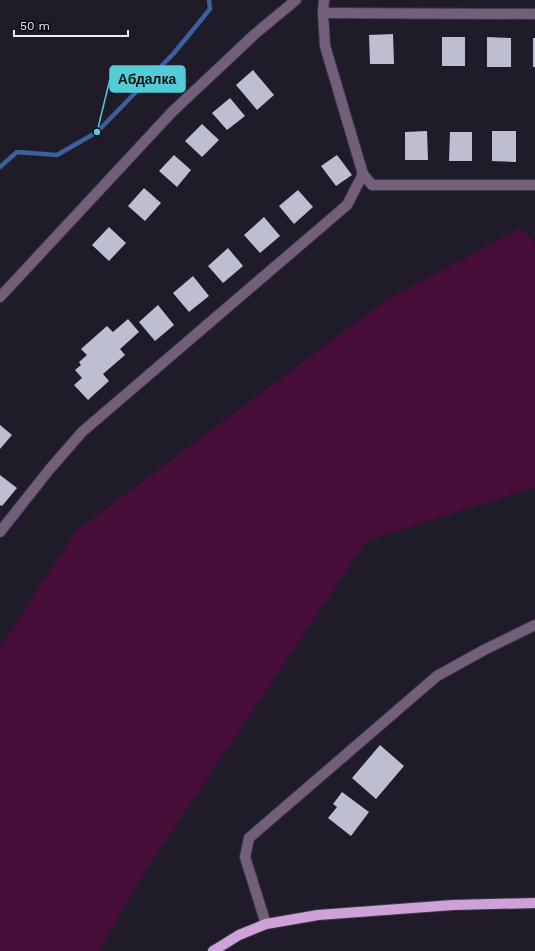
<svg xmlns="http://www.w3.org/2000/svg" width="535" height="951" font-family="'Work Sans',sans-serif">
	<rect width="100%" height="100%" fill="#1f1b28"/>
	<polygon fill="#460e39" points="520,228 535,243 535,487 366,541 143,875 99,951 0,951 0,647 76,531 385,301"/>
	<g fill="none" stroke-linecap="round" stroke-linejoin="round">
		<polyline stroke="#3c5f9d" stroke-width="4.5" points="0,167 17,152 57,155 97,132 174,53 210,9 209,0"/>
	</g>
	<g fill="#bdbfd1">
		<polygon points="393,34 394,64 370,64 369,35"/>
		<rect x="442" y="37" width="23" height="29"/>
		<polygon points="487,37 511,38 511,67 487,67"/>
		<rect x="533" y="38" width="2" height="29"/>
		<polygon points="253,70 274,95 257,110 236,85"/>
		<polygon points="230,98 245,116 227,130 212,113"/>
		<polygon points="202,124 219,140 202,157 185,141"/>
		<polygon points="427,131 428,160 405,160 405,132"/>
		<polygon points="492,131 516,131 516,162 492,161"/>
		<polygon points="450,132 472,132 472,161 449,161"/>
		<polygon points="174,155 191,170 177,187 159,171"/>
		<polygon points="337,155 352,175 336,186 321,166"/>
		<polygon points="144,188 161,203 145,221 128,206"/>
		<polygon points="298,190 313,207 294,224 279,206"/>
		<polygon points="264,217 280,236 260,253 244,235"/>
		<polygon points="109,227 126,243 109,261 92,245"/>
		<polygon points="228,248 243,266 223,283 208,266"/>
		<polygon points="193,276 209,296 189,312 173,293"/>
		<polygon points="158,305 174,325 155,341 139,322"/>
		<polygon points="128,319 139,332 120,349 125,355 103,374 109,381 88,400 74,385 82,378 75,370 81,365 79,362 87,355 81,349 107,326 113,332"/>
		<polygon points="0,425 12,435 0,449"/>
		<polygon points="0,475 17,488 2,506 0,505"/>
		<polygon points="380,745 404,766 376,799 352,778"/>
		<polygon points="342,792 369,812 351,836 328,818 337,807 333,804"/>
	</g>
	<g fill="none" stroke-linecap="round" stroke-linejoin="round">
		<g stroke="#3c3844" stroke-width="12">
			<g id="minor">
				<polyline points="324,0 323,13 325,46 363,174"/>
				<polyline points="323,13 535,14"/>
				<polyline points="0,297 172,112 255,34 296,0"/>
				<polyline points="0,532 49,470 82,432 347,205 363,174 372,185 535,185"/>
				<polyline points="266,924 245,857 249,838 437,676 484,650 535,625"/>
			</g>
		</g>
		<g stroke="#3c3844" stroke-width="12">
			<polyline id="major" points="213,951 239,935 266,924 318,915 453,905 535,903"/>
		</g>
		<use href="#minor" stroke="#745f7a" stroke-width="10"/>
		<use href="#major" stroke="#cea1d9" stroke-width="10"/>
	</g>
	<path fill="none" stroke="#52ccd6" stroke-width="1.5" d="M97 132L110 79"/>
	<circle fill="#52ccd6" stroke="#08070c" stroke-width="1.5" cx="97" cy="132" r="4"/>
	<rect fill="#52ccd6" stroke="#52ccd6" stroke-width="1.5" x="110" y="66" width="75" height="26" rx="4"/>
	<g font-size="14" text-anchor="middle" font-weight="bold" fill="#111">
		<text x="147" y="84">Абдалка</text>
	</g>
	<path d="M14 30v6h114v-6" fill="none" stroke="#eceaf3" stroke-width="2"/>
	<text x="20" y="30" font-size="12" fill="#eceaf3" stroke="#08070c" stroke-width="3" paint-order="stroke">50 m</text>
</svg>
